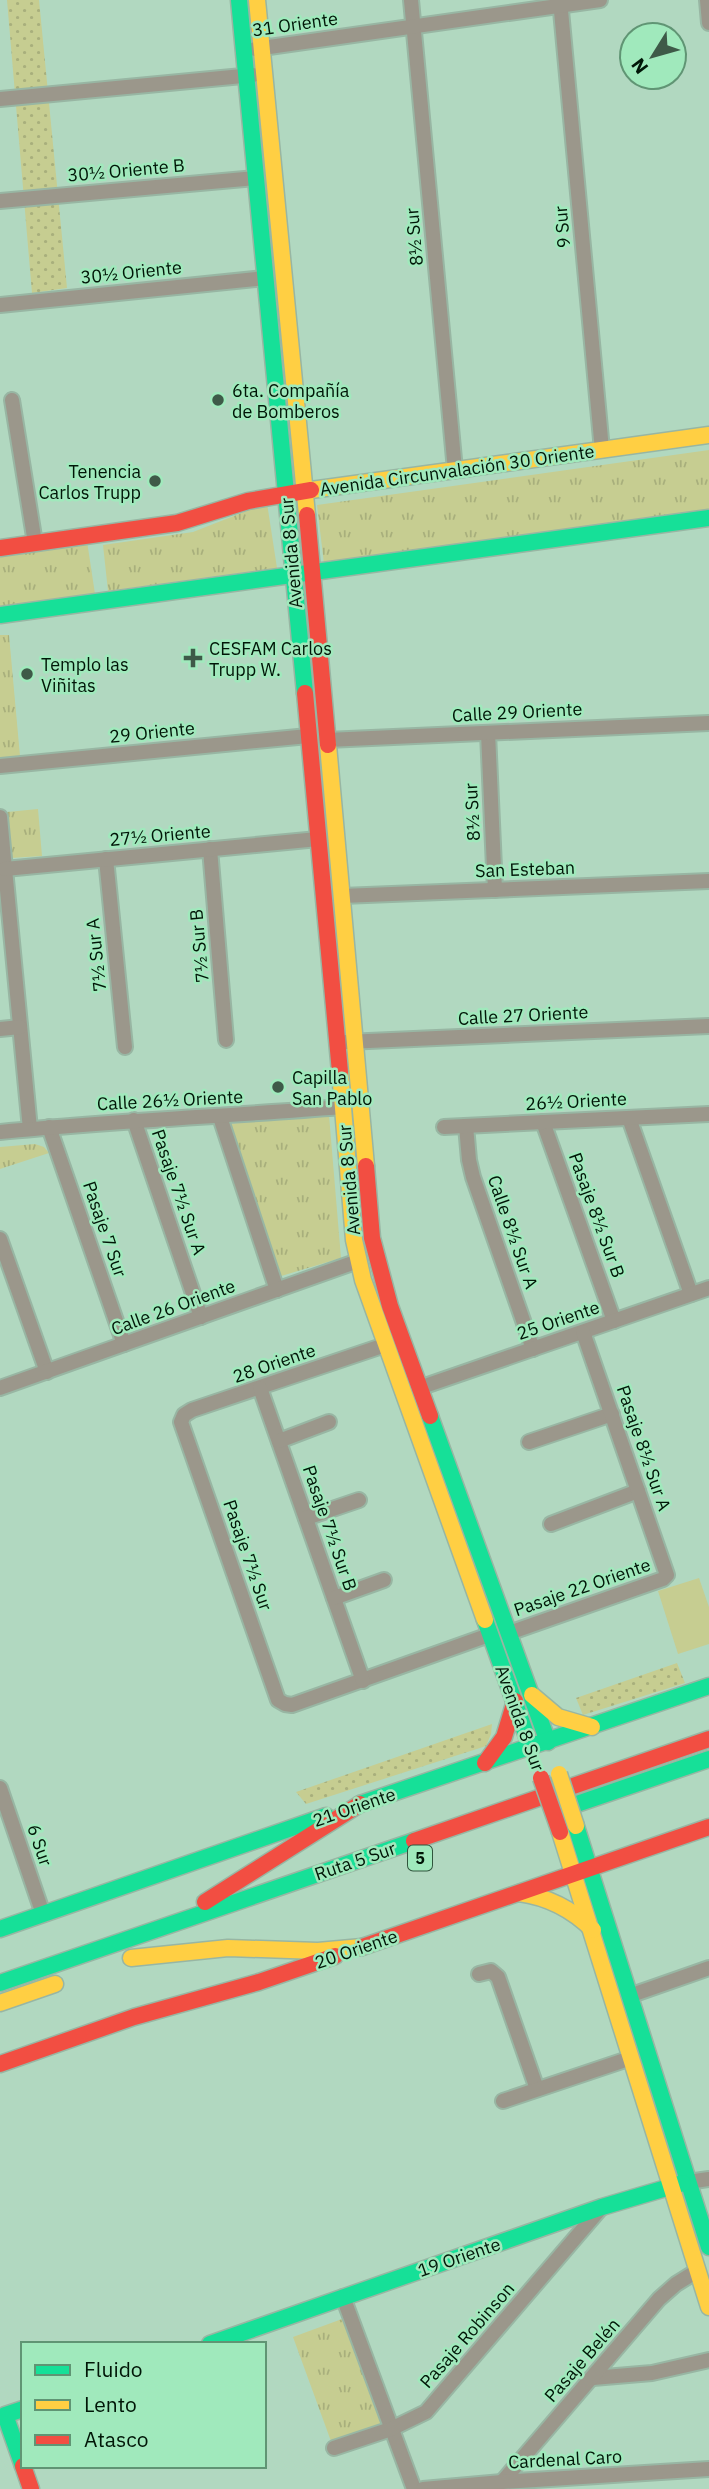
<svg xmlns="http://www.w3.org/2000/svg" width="709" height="2489" font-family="'IBM Plex Sans',sans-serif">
	<defs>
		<pattern id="grass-dots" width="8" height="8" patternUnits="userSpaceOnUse" patternTransform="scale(1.75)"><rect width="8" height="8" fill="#c6cd91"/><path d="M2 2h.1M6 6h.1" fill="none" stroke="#a8af7c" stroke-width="1.8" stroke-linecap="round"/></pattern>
		<pattern id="park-tufts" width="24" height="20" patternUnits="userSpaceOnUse" patternTransform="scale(1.75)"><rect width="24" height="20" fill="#c6cd91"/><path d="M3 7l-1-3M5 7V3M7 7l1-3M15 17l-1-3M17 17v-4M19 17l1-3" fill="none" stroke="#a8af7c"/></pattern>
	</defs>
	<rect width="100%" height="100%" fill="#b1d8c0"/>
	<g fill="url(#grass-dots)">
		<polygon points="7,0 39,0 67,288 32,293"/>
		<polygon points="677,1663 685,1683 583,1715 576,1698"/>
		<polygon points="492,1724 491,1734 486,1746 306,1804 296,1792"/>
	</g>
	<g fill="url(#park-tufts)">
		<polygon points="709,450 709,511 324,564 317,505"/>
		<polygon points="267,503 277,568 108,591 103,545 193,532"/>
		<polygon points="87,541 95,594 0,608 0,555"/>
		<polygon points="0,635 9,635 20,756 0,758"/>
		<polygon points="38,809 42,856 11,858 7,812"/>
		<polygon points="329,1115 341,1258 278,1277 229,1124"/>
		<polygon points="35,1144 44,1147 49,1153 0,1169 0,1147"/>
		<polygon points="342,2319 382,2427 332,2444 293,2337"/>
	</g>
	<polygon fill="#c6cd91" points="699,1578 709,1607 709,1644 678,1654 658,1591"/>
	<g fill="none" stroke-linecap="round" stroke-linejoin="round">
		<g stroke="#98b6a3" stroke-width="18">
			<g id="street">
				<polyline points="411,0 455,470"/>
				<polyline points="560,0 602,450"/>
				<polyline points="707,0 709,23"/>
				<polyline points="255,49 600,0"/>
				<polyline points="0,99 253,75"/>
				<polyline points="0,201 256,178"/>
				<polyline points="0,305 265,278"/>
				<polyline points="12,400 35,543"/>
				<polyline points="488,733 495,890"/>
				<polyline points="327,740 709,723"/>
				<polyline points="0,766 308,736"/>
				<polyline points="0,817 30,1129"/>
				<polyline points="210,849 226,1040"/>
				<polyline points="106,859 125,1047"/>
				<polyline points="5,869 318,839"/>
				<polyline points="342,896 709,881"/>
				<polyline points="0,1029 20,1027"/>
				<polyline points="346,1042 709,1026"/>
				<polyline points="220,1117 277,1290"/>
				<polyline points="629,1118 691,1294"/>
				<polyline points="134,1120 201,1317"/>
				<polyline points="543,1122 614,1321"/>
				<polyline points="466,1126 469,1160 473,1177 533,1349"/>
				<polyline points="49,1127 124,1344"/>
				<polyline points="444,1127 709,1114"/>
				<path d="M0 1132C114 1121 228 1116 342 1107"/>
				<polyline points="0,1239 47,1372"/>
				<polyline points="385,1345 192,1410 184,1415 181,1422 278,1700 285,1704 292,1705 489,1635"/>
				<polyline points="0,1388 358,1261"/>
				<polyline points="260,1388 363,1681"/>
				<polyline points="419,1388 709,1288"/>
				<polyline points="279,1441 329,1422"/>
				<polyline points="529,1442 612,1414"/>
				<polyline points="306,1518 359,1500"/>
				<polyline points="551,1524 638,1491"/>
				<polyline points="334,1598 384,1580"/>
				<polyline points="509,1633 663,1579 667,1575 583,1332"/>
				<polyline points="0,1788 43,1914"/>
				<polyline points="479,1974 491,1971 498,1977 537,2089"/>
				<polyline points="629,1996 709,1968"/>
				<polyline points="503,2101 631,2058"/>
				<polyline points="688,2182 709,2179"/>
				<polyline points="343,2297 414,2489"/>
				<polyline points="593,2378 652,2373 709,2360"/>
				<polyline points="334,2448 391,2429 426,2412 601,2208"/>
				<polyline points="502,2482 659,2299 676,2284 697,2271"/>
				<polyline points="423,2489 502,2482 709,2469"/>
			</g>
		</g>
		<g stroke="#98b6a3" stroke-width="19">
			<g id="fast">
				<polyline points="239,0 305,693"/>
				<polyline points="0,615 709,518"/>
				<polyline points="430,1416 548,1742"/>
				<polyline points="485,1620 531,1748"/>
				<polyline points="360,1804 709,1686"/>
				<polyline points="568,1807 709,1759"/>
				<polyline points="576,1826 709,2247"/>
				<polyline points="0,1929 326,1816"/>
				<polyline points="0,1983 414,1841"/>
				<polyline points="210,2344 602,2207 683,2183"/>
				<polyline points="23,2409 5,2415 23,2466"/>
			</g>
		</g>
		<g stroke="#98b6a3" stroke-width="19">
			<g id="slow">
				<polyline points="257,0 307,515"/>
				<polyline points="311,490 709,435"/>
				<polyline points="328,745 366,1166"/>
				<polyline points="340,1072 354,1240 363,1280 485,1620"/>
				<polyline points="532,1695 558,1717 592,1727"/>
				<polyline points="560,1832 709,2307"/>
				<path d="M519 1893C549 1897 572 1909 593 1930"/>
				<polyline points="131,1958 228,1948 318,1951 362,1947"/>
				<polyline points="0,2003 55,1984"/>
			</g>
		</g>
		<g stroke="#98b6a3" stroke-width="19">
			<g id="jam">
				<polyline points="307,515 328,745"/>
				<polyline points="0,548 177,523 248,501 311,490"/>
				<polyline points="305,693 340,1072"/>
				<polyline points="366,1166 372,1238 390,1306 430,1416"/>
				<polyline points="485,1763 504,1737 515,1701"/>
				<polyline points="414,1841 709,1739"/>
				<polyline points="205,1902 360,1804"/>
				<polyline points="362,1947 709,1827"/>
				<polyline points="0,2064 134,2017 259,1982 335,1956"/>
				<polyline points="23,2466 31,2489"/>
			</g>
		</g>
		<use href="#street" stroke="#9b978b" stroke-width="14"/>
		<use href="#fast" stroke="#16e098" stroke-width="16"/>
		<use href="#slow" stroke="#ffcf43" stroke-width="16"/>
		<use href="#jam" stroke="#f24e42" stroke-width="16"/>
		<g stroke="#98b6a3" stroke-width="19" stroke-linecap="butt">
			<polyline id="slow-bridge" points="559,1774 576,1826"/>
		</g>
		<g stroke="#98b6a3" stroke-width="19" stroke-linecap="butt">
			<polyline id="jam-bridge" points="541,1778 560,1832"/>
		</g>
		<use href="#slow-bridge" stroke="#ffcf43" stroke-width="16"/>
		<use href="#jam-bridge" stroke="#f24e42" stroke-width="16"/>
	</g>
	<g fill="#3e5a48" stroke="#a0e9bc" stroke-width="2.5">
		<circle cx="218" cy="400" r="7"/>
		<circle cx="155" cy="481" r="7"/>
		<path d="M189.5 647.5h7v7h7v7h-7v7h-7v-7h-7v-7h7z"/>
		<circle cx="27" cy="674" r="7"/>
		<circle cx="278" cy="1087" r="7"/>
	</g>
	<g text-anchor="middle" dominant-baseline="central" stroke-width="5" stroke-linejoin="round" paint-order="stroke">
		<rect fill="#a0e9bc" stroke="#30553d" stroke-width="2" x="408" y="1845.5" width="24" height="25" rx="5"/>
		<g font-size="16" font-weight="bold" fill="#001607">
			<text x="420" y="1858">5</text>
		</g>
		<g font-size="18" fill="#001607" stroke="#a0e9bc">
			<text transform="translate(295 24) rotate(-8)">31 Oriente</text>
			<text transform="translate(126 170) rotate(-5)">30½ Oriente B</text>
			<text transform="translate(562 227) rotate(-95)">9 Sur</text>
			<text transform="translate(414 237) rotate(-95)">8½ Sur</text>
			<text transform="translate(131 272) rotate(-6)">30½ Oriente</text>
			<text transform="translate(457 470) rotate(-8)">Avenida Circunvalación 30 Oriente</text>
			<text transform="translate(291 553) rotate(-95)">Avenida 8 Sur</text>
			<text transform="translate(517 712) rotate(-3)">Calle 29 Oriente</text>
			<text transform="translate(152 732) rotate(-6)">29 Oriente</text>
			<text transform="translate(472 812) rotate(-93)">8½ Sur</text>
			<text transform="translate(160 835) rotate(-5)">27½ Oriente</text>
			<text transform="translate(525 869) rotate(-2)">San Esteban</text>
			<text transform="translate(199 946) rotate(-95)">7½ Sur B</text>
			<text transform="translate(96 955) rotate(-96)">7½ Sur A</text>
			<text transform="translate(523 1015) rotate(-3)">Calle 27 Oriente</text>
			<text transform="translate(170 1100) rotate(-3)">Calle 26½ Oriente</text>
			<text transform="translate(576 1101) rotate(-3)">26½ Oriente</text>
			<text transform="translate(349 1180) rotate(-95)">Avenida 8 Sur</text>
			<text transform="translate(179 1192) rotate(71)">Pasaje 7½ Sur A</text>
			<text transform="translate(597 1215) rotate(70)">Pasaje 8½ Sur B</text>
			<text transform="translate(105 1229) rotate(71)">Pasaje 7 Sur</text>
			<text transform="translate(513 1232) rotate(71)">Calle 8½ Sur A</text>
			<text transform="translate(173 1307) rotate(-20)">Calle 26 Oriente</text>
			<text transform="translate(558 1320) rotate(-19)">25 Oriente</text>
			<text transform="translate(274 1363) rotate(-19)">28 Oriente</text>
			<text transform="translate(644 1448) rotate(71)">Pasaje 8½ Sur A</text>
			<text transform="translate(330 1528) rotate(71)">Pasaje 7½ Sur B</text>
			<text transform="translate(248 1555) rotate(71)">Pasaje 7½ Sur</text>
			<text transform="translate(582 1587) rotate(-19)">Pasaje 22 Oriente</text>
			<text transform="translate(520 1718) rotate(70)">Avenida 8 Sur</text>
			<text transform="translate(354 1807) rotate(-19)">21 Oriente</text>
			<text transform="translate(40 1845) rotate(71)">6 Sur</text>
			<text transform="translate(355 1861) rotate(-19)">Ruta 5 Sur</text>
			<text transform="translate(356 1949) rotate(-19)">20 Oriente</text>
			<text transform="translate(459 2257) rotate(-19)">19 Oriente</text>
			<text transform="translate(467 2335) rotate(-49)">Pasaje Robinson</text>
			<text transform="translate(582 2360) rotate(-49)">Pasaje Belén</text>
			<text transform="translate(565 2459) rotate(-3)">Cardenal Caro</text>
		</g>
		<g font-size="18" fill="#001607" stroke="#a0e9bc" text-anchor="start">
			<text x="232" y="390">6ta. Compañía<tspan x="232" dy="21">de Bomberos</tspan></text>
			<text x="141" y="471" text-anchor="end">Tenencia<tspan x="141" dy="21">Carlos Trupp</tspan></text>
			<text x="209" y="648">CESFAM Carlos<tspan x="209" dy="21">Trupp W.</tspan></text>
			<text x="41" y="664">Templo las<tspan x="41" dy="21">Viñitas</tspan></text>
			<text x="292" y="1077">Capilla<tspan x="292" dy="21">San Pablo</tspan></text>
		</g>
	</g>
	<rect x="21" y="2342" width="245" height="126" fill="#a0e9bc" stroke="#609574" stroke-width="2"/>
	<rect x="35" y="2365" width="35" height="10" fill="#16e098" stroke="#609574" stroke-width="2"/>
	<text x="84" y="2377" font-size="21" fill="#001607">Fluido</text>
	<rect x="35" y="2400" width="35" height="10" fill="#ffcf43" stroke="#609574" stroke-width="2"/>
	<text x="84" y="2412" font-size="21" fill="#001607">Lento</text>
	<rect x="35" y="2435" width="35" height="10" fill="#f24e42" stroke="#609574" stroke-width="2"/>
	<text x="84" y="2447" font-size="21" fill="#001607">Atasco</text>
	<g transform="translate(653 56) rotate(233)"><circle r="33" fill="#a0e9bc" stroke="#609574" stroke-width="2"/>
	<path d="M0-5L12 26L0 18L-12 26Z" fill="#3e5a48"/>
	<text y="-10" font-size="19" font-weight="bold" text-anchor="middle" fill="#001607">N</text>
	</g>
</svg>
